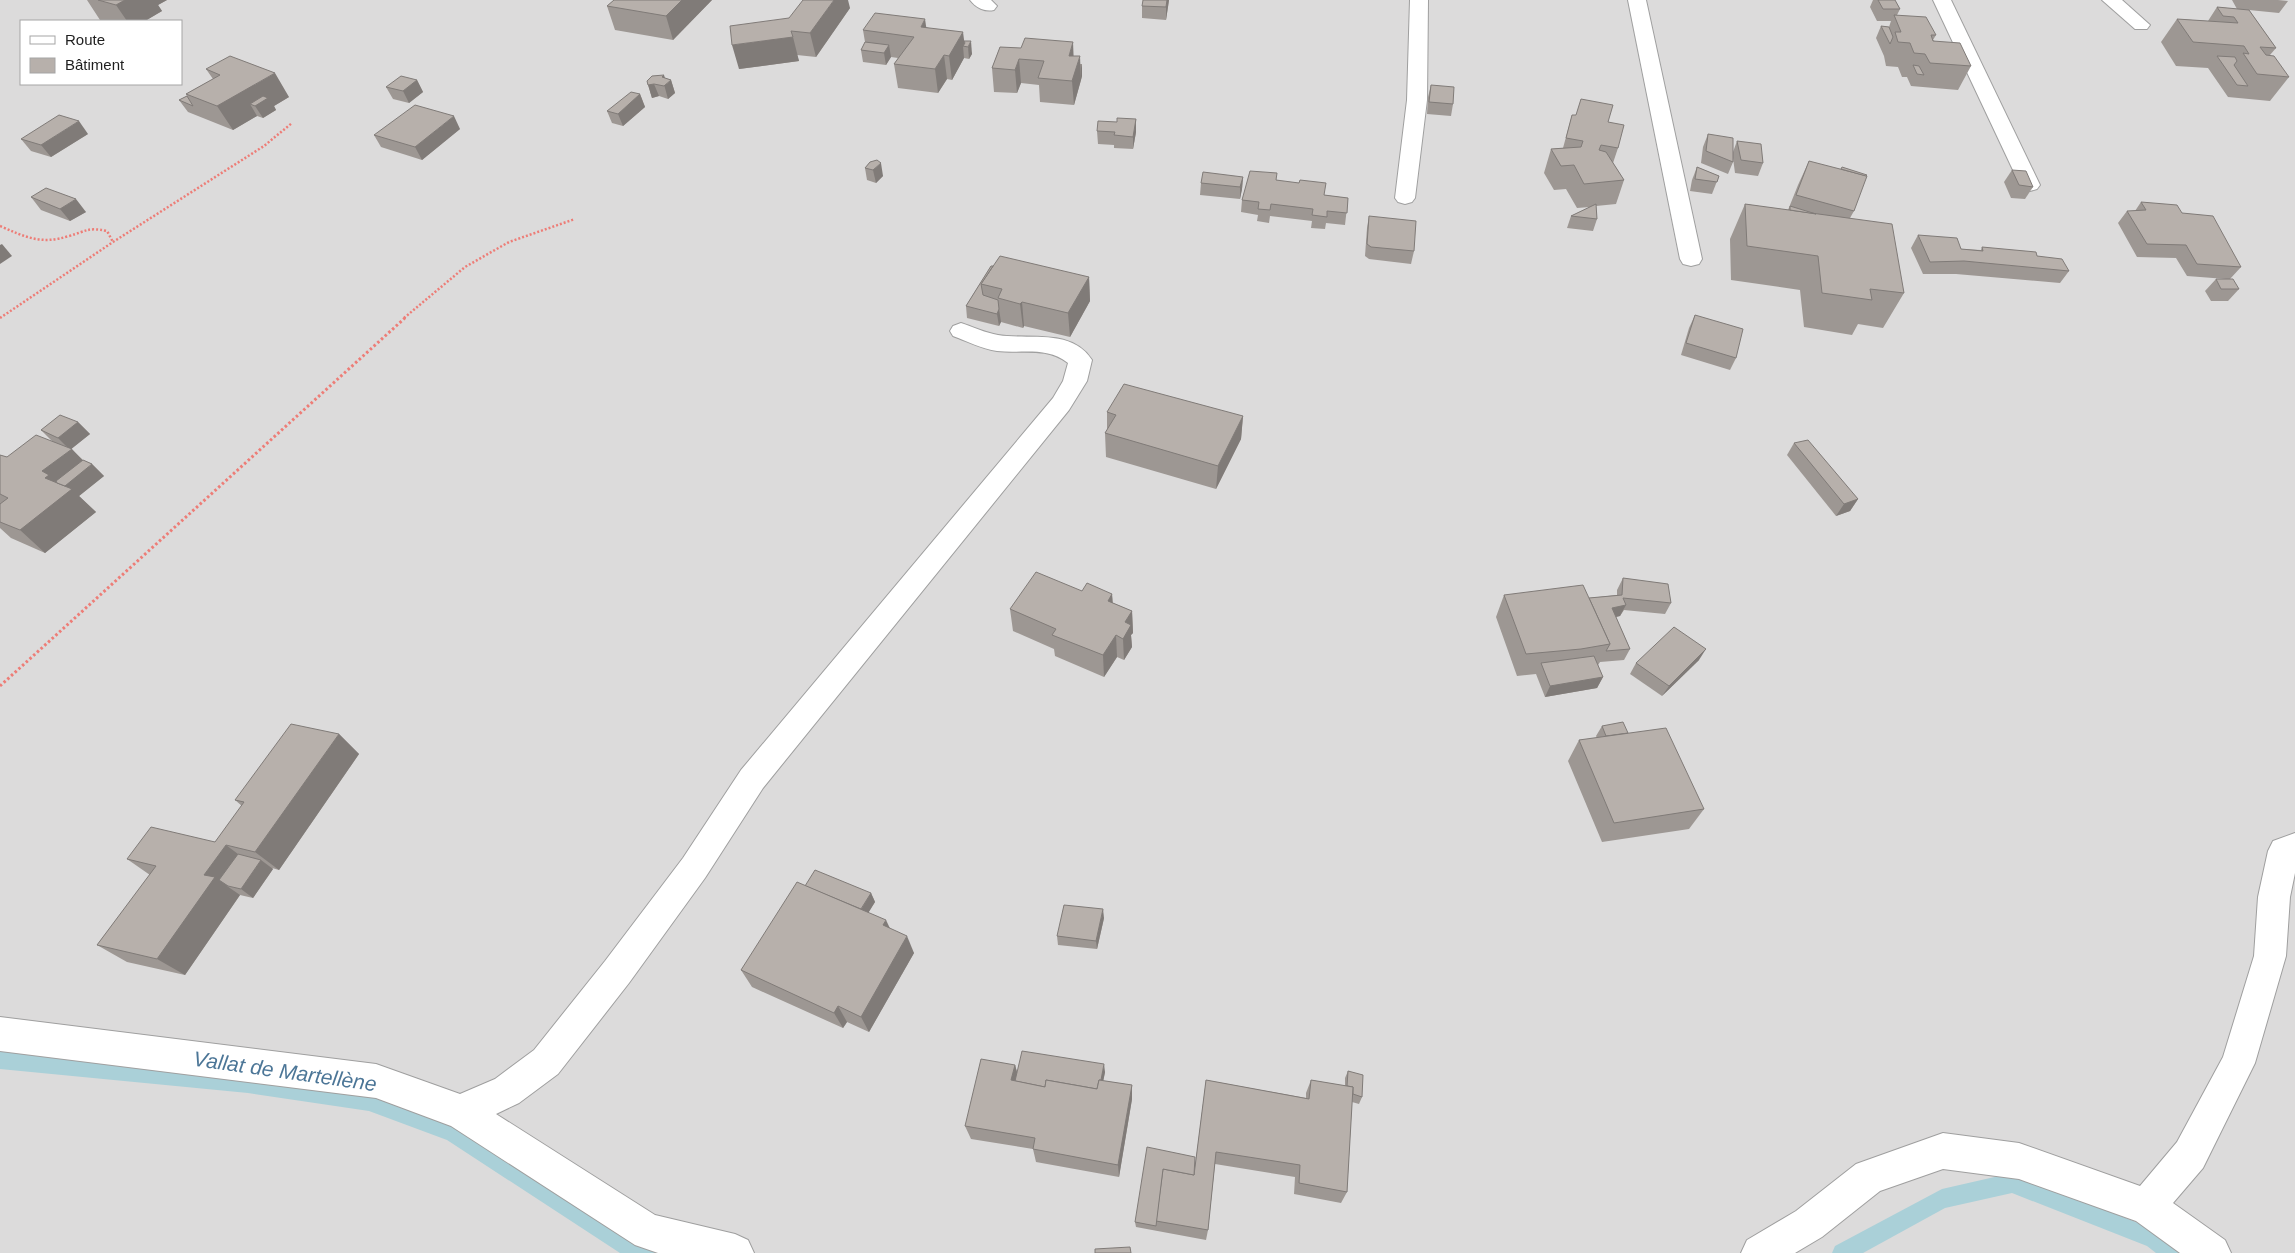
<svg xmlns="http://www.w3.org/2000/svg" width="2295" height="1253" font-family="Helvetica,sans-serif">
	<rect width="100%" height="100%" fill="#eeebe5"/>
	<path fill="#dcdbdb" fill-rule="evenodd" d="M0 0H2295V1253H0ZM21 21H181V84H21Z"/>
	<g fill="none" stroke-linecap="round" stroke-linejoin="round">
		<g fill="#aad0d8" fill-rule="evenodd">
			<polygon points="0,1051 248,1075 369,1091 460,1126 639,1242 652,1246 655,1253 620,1253 447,1140 369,1111 248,1093 0,1069"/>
			<polygon points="2012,1173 2161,1232 2180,1246 2183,1253 2156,1253 2147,1246 2012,1193 1945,1208 1863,1253 1832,1253 1835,1246 1942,1189"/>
		</g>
		<g stroke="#9f9f9f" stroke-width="2">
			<g id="minor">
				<path d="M970 0H991L997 6 994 10C985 12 976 8 970 0Z"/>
				<polygon points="1410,0 1428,0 1427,100 1415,198 1412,202 1405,204 1398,202 1395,198 1407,100"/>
				<polygon points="1628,0 1646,0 1702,259 1699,264 1691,266 1683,264 1680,259"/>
				<polygon points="1933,0 1951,0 2040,185 2037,189 2030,191 2023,189 2020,185"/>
				<polygon points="2102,0 2122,0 2150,25 2147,29 2135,29"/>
				<path d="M961 323C973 327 986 333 998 335 1029 340 1072 328 1092 360L1087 381 1069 410 763 788 705 878 629 983 558 1074 519 1103 496 1114 655 1215 735 1234 748 1240 754 1253H658L635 1245 451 1126 376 1098 0 1051V1017L376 1064 460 1094 495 1079 534 1050 605 961 683 858 741 770 1053 398 1063 381 1068 363C1046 346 1022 354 997 351 982 349 967 341 953 336L950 331 953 326Z"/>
				<polygon points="2295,833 2295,873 2290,897 2286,956 2255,1063 2203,1168 2173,1203 2225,1240 2231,1253 2180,1253 2136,1221 2019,1179 1943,1169 1880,1191 1822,1237 1795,1253 1741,1253 1747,1240 1796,1211 1856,1164 1943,1133 2019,1143 2140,1186 2177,1142 2223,1057 2254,956 2258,897 2268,851 2273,841"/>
			</g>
		</g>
		<g stroke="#ed7d77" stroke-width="2.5" stroke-dasharray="2 2" stroke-linecap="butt">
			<path d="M0 226C25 237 41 245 69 236 87 231 87 227 107 231L113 242"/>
			<polyline points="0,318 113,242 264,146 292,123"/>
			<polyline points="404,318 465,267 509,242 575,219"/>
		</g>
		<polyline stroke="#ed7d77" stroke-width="3" stroke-dasharray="2.5 2.5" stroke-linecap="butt" points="0,686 406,317"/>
		<use href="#minor" fill="#fff" fill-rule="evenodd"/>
	</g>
	<g fill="#9d9793">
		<polygon points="87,0 167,0 158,5 162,11 145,21 106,21 100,20"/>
		<polygon points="614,0 712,0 673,40 615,30 607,6"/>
		<polygon points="1169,0 1166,20 1142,18 1142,6"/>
		<polygon points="1873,0 1895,0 1900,9 1897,15 1936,35 1933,40 1971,66 1958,90 1911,86 1907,77 1902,77 1898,67 1886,66 1884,56 1876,38 1881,26 1889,27 1891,21 1877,21 1870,7"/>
		<polygon points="2232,0 2278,0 2288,1 2279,13 2249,10 2276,48 2270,55 2289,77 2270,101 2228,97 2208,68 2176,66 2161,42 2177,19 2208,21 2217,7 2237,9"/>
		<polygon points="850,8 816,57 797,55 799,61 739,69 789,18"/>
		<polygon points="926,27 964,41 972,54 969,59 964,58 952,80 947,79 938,93 898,88 894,64 898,58 891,57 886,65 863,62 861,50 865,42 863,30"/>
		<polygon points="1000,47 1074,56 1080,64 1082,64 1082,76 1074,105 1040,102 1039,85 1021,83 1017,93 994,92 992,68"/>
		<polygon points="206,69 289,97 274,106 276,110 263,118 257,116 233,130 188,112 179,100 187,96 186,94 213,79"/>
		<polygon points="665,78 671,80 675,93 668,99 659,96 652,98 647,81"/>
		<polygon points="417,80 423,92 409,103 393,99 386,87"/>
		<polygon points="1431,85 1453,104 1451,116 1427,114 1428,97"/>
		<polygon points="640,94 645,107 623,126 612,123 607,111"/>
		<polygon points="1572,115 1608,122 1618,148 1613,163 1624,180 1616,204 1596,206 1597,219 1593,231 1567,228 1571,216 1590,207 1577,208 1566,189 1554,190 1544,173 1551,149 1563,148"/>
		<polygon points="1136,119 1136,132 1133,149 1114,148 1114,145 1098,144 1097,131 1117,122"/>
		<polygon points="460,129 422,160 381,147 374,135"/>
		<polygon points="88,134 51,157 31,151 21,139"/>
		<polygon points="1708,134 1733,152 1737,141 1763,163 1758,176 1735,173 1733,158 1733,162 1728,174 1701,163 1703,147"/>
		<polygon points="1809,161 1854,211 1850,218 1904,293 1883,328 1858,324 1852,335 1804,327 1800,290 1731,280 1730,239 1745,204 1788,210 1798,185"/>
		<polygon points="870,162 883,176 876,183 867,180 865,168"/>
		<polygon points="1697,167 1719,176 1712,194 1690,191 1692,180"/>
		<polygon points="2012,170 2033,187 2025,199 2011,198 2004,182"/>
		<polygon points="1243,177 1242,189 1240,199 1200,195 1201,183"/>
		<polygon points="1276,180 1324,195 1348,198 1345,225 1326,223 1325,229 1311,228 1312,221 1270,216 1269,223 1257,221 1258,215 1241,212 1242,200"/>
		<polygon points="31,197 86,212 70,221 41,210"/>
		<polygon points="2141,202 2182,213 2241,267 2230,279 2239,289 2228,301 2211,301 2205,291 2216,279 2226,279 2187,276 2176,258 2137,257 2118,223 2127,211 2135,211"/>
		<polygon points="1369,216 1414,251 1411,264 1369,259 1365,256 1367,228"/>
		<polygon points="1918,235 1961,249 1981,250 1982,247 2037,256 2069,271 2060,283 1956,274 1923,274 1911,248"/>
		<polygon points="991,266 1089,277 1090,301 1070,337 1024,326 1023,328 1001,322 999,326 967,318 966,306"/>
		<polygon points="1695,315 1736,358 1730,370 1681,355 1689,328"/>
		<polygon points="1107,412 1243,416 1241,439 1216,489 1106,457 1105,433 1107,430"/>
		<polygon points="78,422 90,434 71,449 83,460 92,464 104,476 79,496 96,512 45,553 11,538 0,528 0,455 7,457 52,441 41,430"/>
		<polygon points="1794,443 1858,499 1850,511 1836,516 1787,455"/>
		<polygon points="1623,578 1671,603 1665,614 1624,610 1620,616 1616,617 1630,649 1624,660 1600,662 1598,665 1603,677 1597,688 1545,697 1536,674 1517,676 1496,617 1504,595 1589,598 1617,595 1617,590"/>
		<polygon points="1082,591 1112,594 1113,603 1132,611 1133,633 1131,635 1132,647 1124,660 1117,657 1104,677 1055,656 1054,649 1013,631 1010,609"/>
		<polygon points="1699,660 1662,696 1630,674 1636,663"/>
		<polygon points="1602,726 1628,733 1704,809 1689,829 1602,842 1568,761 1579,740 1597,738 1596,736"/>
		<polygon points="339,734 359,754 279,870 272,868 273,869 253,898 240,895 185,975 127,962 97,945 150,875 127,859 215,842 242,806 235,800"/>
		<polygon points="805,886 871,893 875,902 868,913 890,928 914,953 869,1032 847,1022 843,1028 752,987 741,970"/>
		<polygon points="1104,918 1097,949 1058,945 1057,936"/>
		<polygon points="1015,1065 1017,1072 1105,1072 1103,1081 1132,1085 1132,1099 1119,1177 1036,1162 1033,1149 971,1139 965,1126"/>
		<polygon points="1348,1071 1362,1097 1359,1104 1352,1102 1347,1192 1341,1203 1294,1194 1295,1177 1215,1164 1208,1230 1206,1240 1136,1227 1135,1222 1194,1175 1206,1080 1306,1098 1306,1093 1311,1080 1345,1086 1345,1078"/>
	</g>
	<g fill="#807b78">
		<polygon points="125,0 167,0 158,5 162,11 145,21 127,21 116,5"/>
		<polygon points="682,0 712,0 673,40 666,16"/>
		<polygon points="834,0 848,0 850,8 816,57 810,33"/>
		<polygon points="1167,0 1169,0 1166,20 1166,7"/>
		<polygon points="925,19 928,39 921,27"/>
		<polygon points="963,32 965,47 963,46 964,58 952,80 949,56"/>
		<polygon points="793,37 799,61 739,69 732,45"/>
		<polygon points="971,41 972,54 969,59 968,47"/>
		<polygon points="1073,42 1074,66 1069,56"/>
		<polygon points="889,45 891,57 886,65 884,53"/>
		<polygon points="944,55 947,79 938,93 935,69"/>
		<polygon points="1080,56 1081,80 1074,105 1072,81"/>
		<polygon points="1019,59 1021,83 1017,93 1015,70"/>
		<polygon points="1082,64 1082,76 1081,80 1081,68"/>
		<polygon points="275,73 289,97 274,106 276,110 263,118 255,106 250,104 257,116 233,130 217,106"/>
		<polygon points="664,75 667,84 671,80 675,93 668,99 662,77"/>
		<polygon points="417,80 423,92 409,103 403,91"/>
		<polygon points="654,84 659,96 652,98 648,85"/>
		<polygon points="640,94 645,107 623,126 618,114"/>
		<polygon points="454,116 460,129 422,160 415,147"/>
		<polygon points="1136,119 1136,132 1133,149 1133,137"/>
		<polygon points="79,121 88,134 51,157 41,145"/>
		<polygon points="881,163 883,176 876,183 873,170"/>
		<polygon points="1243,177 1242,189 1240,199 1240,187"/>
		<polygon points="76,199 86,212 70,221 60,209"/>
		<polygon points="2,244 12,256 0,264 0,245"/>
		<polygon points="1089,277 1090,301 1070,337 1068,313"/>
		<polygon points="1022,302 1024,326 1023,328 1020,304"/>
		<polygon points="999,309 1001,322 999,326 997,314"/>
		<polygon points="1243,416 1241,439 1216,489 1218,466"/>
		<polygon points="78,422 90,434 70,450 58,438"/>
		<polygon points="72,449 89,467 92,464 104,476 79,496 96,512 45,553 20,530 45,478 42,471"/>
		<polygon points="1858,499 1850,511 1836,516 1844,504"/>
		<polygon points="1112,594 1113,616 1108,601"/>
		<polygon points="1626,605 1620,616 1606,619 1612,608"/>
		<polygon points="1132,611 1133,633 1131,635 1132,647 1124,660 1123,639 1125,622"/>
		<polygon points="1116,635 1117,657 1104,677 1103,655"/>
		<polygon points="1706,649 1699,660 1662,696 1669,686"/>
		<polygon points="1603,677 1597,688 1545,697 1550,686"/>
		<polygon points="339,734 359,754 279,870 255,852"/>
		<polygon points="226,845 250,863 227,886 240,895 185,975 157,959 204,875"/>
		<polygon points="261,860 273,869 253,898 241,889"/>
		<polygon points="871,893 875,902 862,923 858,915"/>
		<polygon points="1103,909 1104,918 1097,949 1096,941"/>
		<polygon points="886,920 894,937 883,925"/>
		<polygon points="907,936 914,953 869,1032 861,1017"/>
		<polygon points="838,1006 847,1022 843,1028 834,1013"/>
		<polygon points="1104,1064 1105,1072 1099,1103 1098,1096"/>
		<polygon points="1015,1065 1019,1079 1017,1088 1011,1080"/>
		<polygon points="1132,1085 1132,1099 1119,1177 1118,1165"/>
	</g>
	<g fill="#b7b0ab" stroke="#807b78">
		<polygon points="98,0 125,0 116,5"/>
		<polygon points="614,0 682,0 666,16 607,6"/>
		<polygon points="803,0 834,0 810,33 791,31 793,37 732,45 730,26 789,18"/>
		<polygon points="1143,0 1167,0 1166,7 1142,6"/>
		<polygon points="1878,0 1895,0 1900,9 1883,9"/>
		<polygon points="2217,7 2249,10 2276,48 2260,47 2266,55 2274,56 2289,77 2257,74 2243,53 2249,54 2244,46 2193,42 2177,19 2238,23 2234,17 2223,16"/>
		<polygon points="875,13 925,19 921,27 963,32 949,56 944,55 935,69 894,64 914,37 863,30"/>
		<polygon points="1894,15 1926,17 1936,35 1931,35 1933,41 1960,43 1971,66 1930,63 1925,54 1914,53 1910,43 1898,42 1895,32 1901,32"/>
		<polygon points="1881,26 1889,27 1893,37 1890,44"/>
		<polygon points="1025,38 1073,42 1069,56 1080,56 1072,81 1038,78 1044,61 1019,59 1015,70 992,68 1000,47 1021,48"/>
		<polygon points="964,41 971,41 968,47 963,46 965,43"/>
		<polygon points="865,42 889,45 884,53 861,50"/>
		<polygon points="230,56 275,73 217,106 186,94 220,75 206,69"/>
		<polygon points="2217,56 2235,57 2237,61 2234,65 2248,86 2237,85"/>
		<polygon points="1913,65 1919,66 1924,75 1917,74"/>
		<polygon points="664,75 662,77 671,80 664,86 654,84 648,85 647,81 652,76"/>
		<polygon points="401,76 417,80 403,91 386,87"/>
		<polygon points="1431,85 1454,87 1453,104 1429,102"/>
		<polygon points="631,92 640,94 618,114 607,111"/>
		<polygon points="187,96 193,106 179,100"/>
		<polygon points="263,96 268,98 255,106 250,104"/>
		<polygon points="1581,99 1613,105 1608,122 1624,125 1618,148 1601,145 1599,150 1606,152 1624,180 1584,184 1574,165 1561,166 1551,149 1581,147 1583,141 1566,138 1572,115 1576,115"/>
		<polygon points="415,105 454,116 415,147 374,135"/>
		<polygon points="59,115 79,121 41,145 21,139"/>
		<polygon points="1117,118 1136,119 1133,137 1114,135 1115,132 1097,131 1098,121 1117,122"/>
		<polygon points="1708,134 1733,138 1733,162 1706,151"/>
		<polygon points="1737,141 1761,144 1763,163 1741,160"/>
		<polygon points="877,160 881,163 873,170 865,168 870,162"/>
		<polygon points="1809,161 1867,176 1854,211 1796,195"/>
		<polygon points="1697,167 1719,176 1717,182 1695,179"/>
		<polygon points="1842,167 1867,175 1866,176 1841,169"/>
		<polygon points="2012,170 2026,171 2033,187 2019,185"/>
		<polygon points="1250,171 1277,173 1276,180 1299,183 1300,180 1326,183 1324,195 1348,198 1347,213 1327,211 1327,217 1312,215 1313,209 1271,204 1270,210 1258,209 1259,202 1242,200"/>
		<polygon points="1203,172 1243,177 1240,187 1201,183"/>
		<polygon points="46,188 76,199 60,209 31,197"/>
		<polygon points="2141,202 2177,205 2182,213 2213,216 2241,267 2197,264 2186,245 2147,244 2127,211 2146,210"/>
		<polygon points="1596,204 1597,219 1571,216"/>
		<polygon points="1745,204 1892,224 1904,293 1870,289 1872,300 1822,293 1818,256 1747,246"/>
		<polygon points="1790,206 1816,214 1790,210"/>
		<polygon points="1369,216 1416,221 1414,251 1371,247 1367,244"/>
		<polygon points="1918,235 1957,238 1961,249 1983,251 1982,247 2036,252 2037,256 2062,259 2069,271 1964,261 1930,262"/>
		<polygon points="1000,256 1089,277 1068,313 1022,302 1020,304 998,298 1002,289 981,284"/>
		<polygon points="991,266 993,266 981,284 983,295 998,300 999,309 997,314 966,306"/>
		<polygon points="2216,279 2233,279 2239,289 2221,289"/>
		<polygon points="1695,315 1743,329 1736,358 1686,343"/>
		<polygon points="1124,384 1243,416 1218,466 1105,433 1116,415 1107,412"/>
		<polygon points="60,415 78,422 58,438 41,430"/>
		<polygon points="36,435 72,449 42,471 49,475 45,478 72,489 20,530 0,522 0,504 8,498 0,494 0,455 7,457"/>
		<polygon points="1808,440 1858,499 1844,504 1794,443"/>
		<polygon points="83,460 92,464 65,486 57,483 56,481"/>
		<polygon points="1036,572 1082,591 1087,583 1112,594 1108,601 1132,611 1125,622 1131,625 1123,639 1116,635 1103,655 1052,635 1056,629 1010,609"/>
		<polygon points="1623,578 1668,584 1671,603 1623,598 1626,605 1612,608 1630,649 1606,651 1610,644 1589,598 1622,595"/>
		<polygon points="1583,585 1610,644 1581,649 1526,654 1504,595"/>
		<polygon points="1674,627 1706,649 1669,686 1636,663"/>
		<polygon points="1594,656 1603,677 1550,686 1541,663"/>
		<polygon points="1623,722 1628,733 1606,736 1602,726"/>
		<polygon points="291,724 339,734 255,852 226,845 204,875 215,877 157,959 97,945 156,866 127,859 151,827 215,842 244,802 235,800"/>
		<polygon points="1666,728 1704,809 1614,823 1579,740"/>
		<polygon points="238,854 261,860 241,889 228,886 219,880"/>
		<polygon points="815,870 871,893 861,909 805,886"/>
		<polygon points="797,882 886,920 883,925 907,936 861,1017 838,1006 834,1013 741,970"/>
		<polygon points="1064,905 1103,909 1096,941 1057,936"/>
		<polygon points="1022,1051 1104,1064 1101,1080 1099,1080 1097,1089 1046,1080 1045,1087 1015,1081"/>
		<polygon points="981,1059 1015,1065 1011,1080 1045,1087 1046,1080 1097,1089 1099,1080 1132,1085 1118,1165 1033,1149 1035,1138 965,1126"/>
		<polygon points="1348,1071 1363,1075 1362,1097 1353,1094 1353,1087 1347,1086"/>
		<polygon points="1206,1080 1309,1099 1311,1080 1353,1087 1347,1192 1299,1183 1300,1165 1216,1152 1208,1230 1156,1221 1163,1169 1194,1175"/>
		<polygon points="1147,1147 1195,1157 1194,1175 1163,1169 1156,1226 1135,1222"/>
		<polygon points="1130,1247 1131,1253 1095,1253 1095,1249"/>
	</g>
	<g text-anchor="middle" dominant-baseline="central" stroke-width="4" stroke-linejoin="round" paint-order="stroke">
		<g font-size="21" font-style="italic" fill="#4c7697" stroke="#fff">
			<text transform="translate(285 1071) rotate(8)">Vallat de Martellène</text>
		</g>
	</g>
	<rect x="20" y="20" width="162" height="65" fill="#ffffff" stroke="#a5a5a5"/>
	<rect x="30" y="36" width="25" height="8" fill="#ffffff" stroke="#a5a5a5"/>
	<text x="65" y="45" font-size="15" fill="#1e1e1e">Route</text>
	<rect x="30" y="58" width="25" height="15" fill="#b7b0ab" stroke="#a5a5a5"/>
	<text x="65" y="70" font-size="15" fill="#1e1e1e">Bâtiment</text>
</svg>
